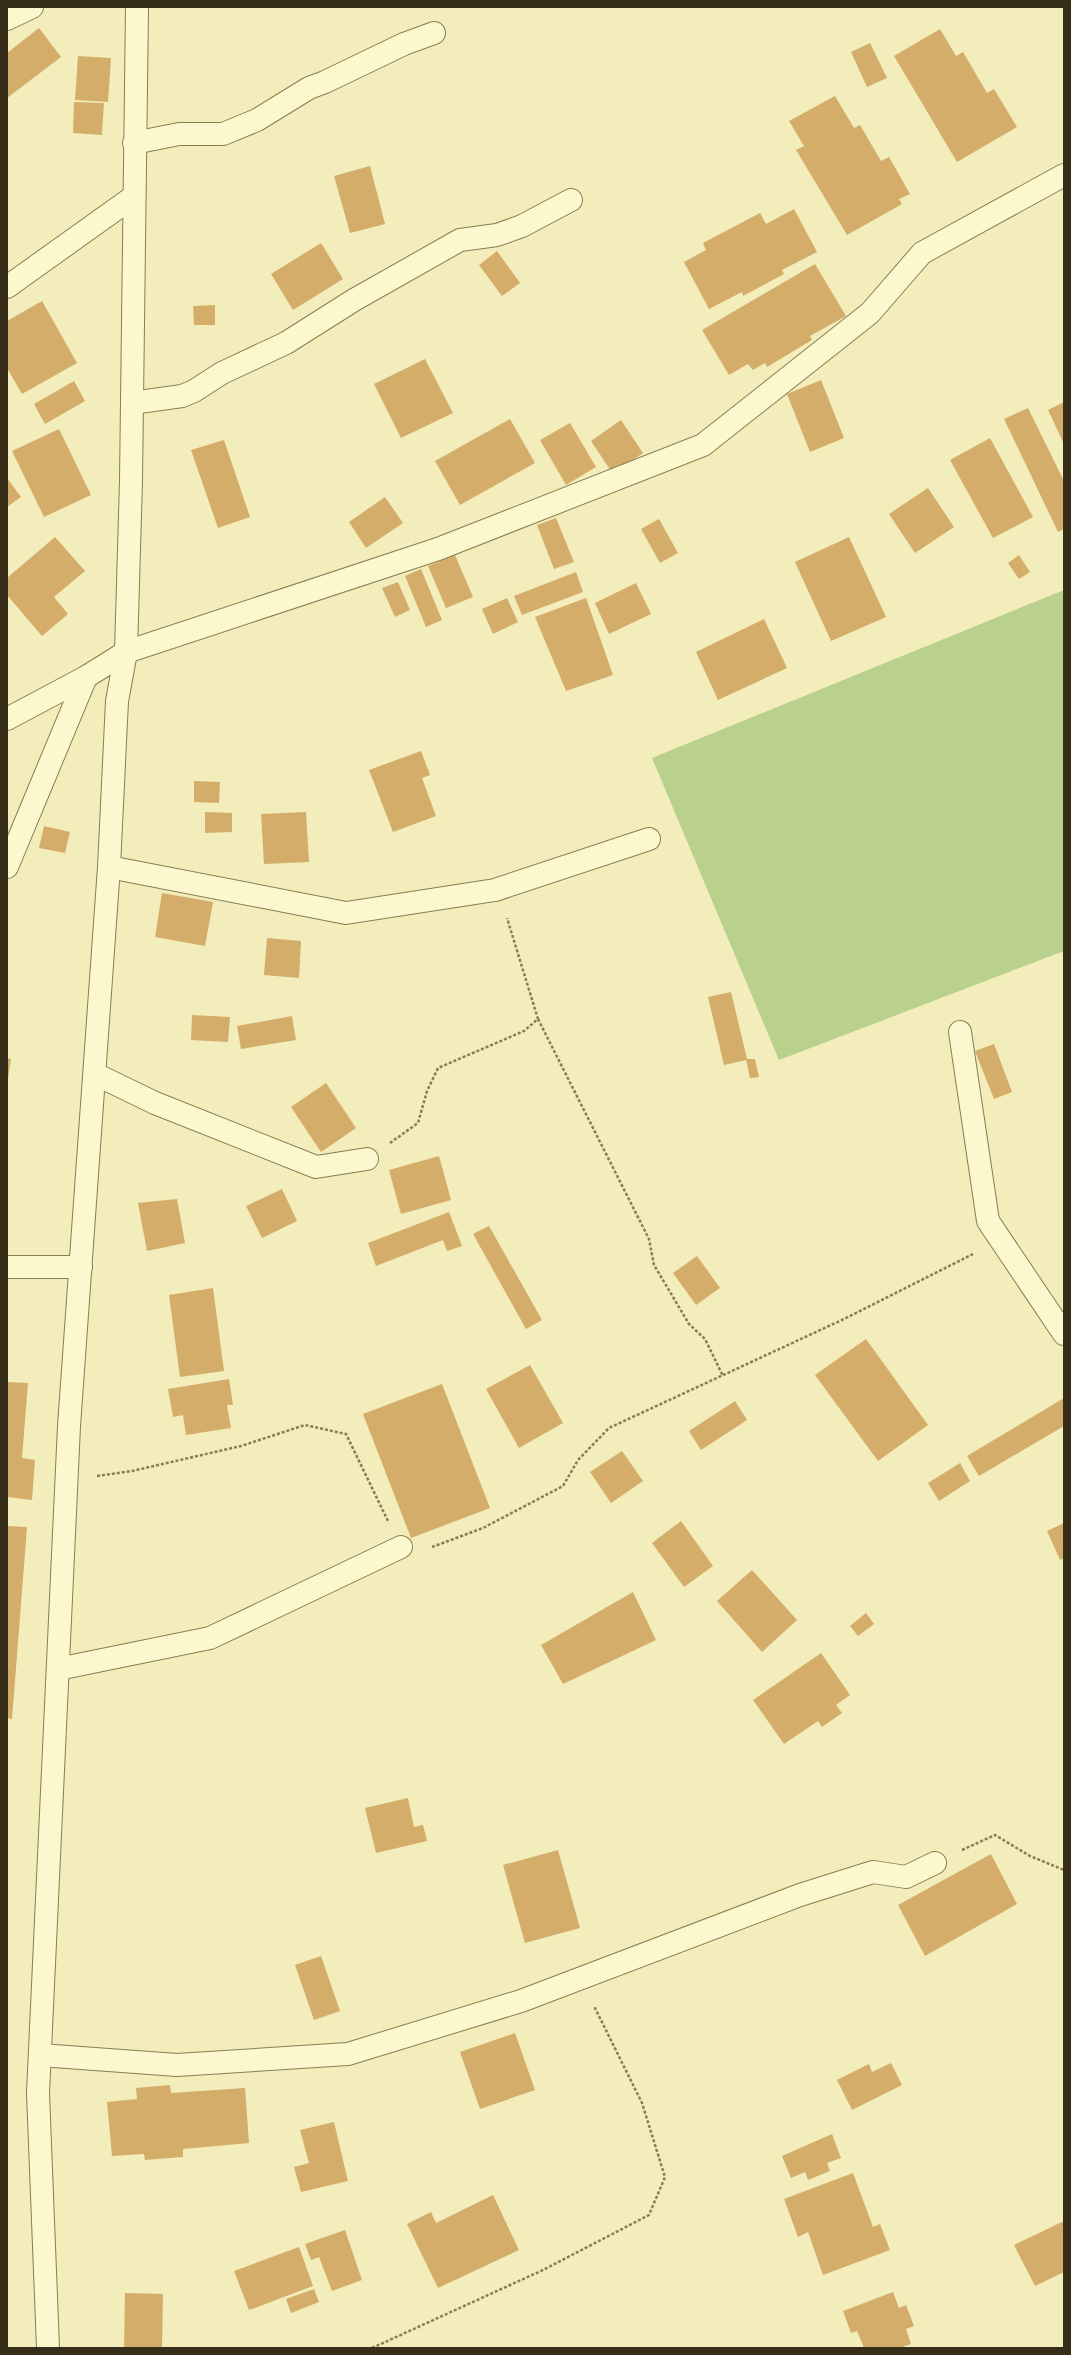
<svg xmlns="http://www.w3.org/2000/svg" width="1071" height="2355" font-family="'PT Serif',serif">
	<rect width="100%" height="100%" fill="#f2edba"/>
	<polygon fill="#bad08d" points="1064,590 1064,951 779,1060 652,758"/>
	<g fill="#d4ad6b">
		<polygon points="39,28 61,57 7,98 7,53"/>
		<polygon points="940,29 956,56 963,52 987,93 994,89 1017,127 957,162 894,56"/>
		<polygon points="870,43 887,78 867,87 851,52"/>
		<polygon points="78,56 111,58 108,102 75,100"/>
		<polygon points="835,96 854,128 860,125 881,161 889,157 910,194 899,199 902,204 847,235 796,150 804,146 789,121"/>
		<polygon points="74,102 104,103 102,135 73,133"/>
		<polygon points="370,166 385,224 350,233 334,176"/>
		<polygon points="794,209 817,252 782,270 784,274 743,296 742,292 709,309 684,262 706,250 703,243 760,213 766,224"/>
		<polygon points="321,243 343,279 293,310 271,274"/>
		<polygon points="497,251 520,283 502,296 479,265"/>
		<polygon points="815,264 846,316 810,336 812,340 767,367 765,363 753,370 748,364 729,375 702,330"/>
		<polygon points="42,301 77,363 22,394 7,368 7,321"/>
		<polygon points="215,305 215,325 194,325 193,306"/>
		<polygon points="425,359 453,413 401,438 374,384"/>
		<polygon points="821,380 844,438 810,452 787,394"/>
		<polygon points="74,381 85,401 45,424 34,404"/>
		<polygon points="1064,402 1064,444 1048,410"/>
		<polygon points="1028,408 1064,481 1064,529 1058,532 1004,419"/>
		<polygon points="510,419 535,463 460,505 435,461"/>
		<polygon points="621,420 643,453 613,474 591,441"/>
		<polygon points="570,423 596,467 566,485 540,440"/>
		<polygon points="59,429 91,495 44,517 12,451"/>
		<polygon points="990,438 1033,517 993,538 950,460"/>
		<polygon points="224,440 250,517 218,528 191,450"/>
		<polygon points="7,478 21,497 7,507"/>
		<polygon points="928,488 954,527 915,553 889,514"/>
		<polygon points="385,497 403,523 366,548 349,522"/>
		<polygon points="556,518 574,562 554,569 537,525"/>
		<polygon points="659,519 678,553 660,563 641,529"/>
		<polygon points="55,537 85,571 54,597 68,614 42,636 7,595 7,578"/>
		<polygon points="849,537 886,617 831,641 795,562"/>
		<polygon points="455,555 473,597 446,608 428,566"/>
		<polygon points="1019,555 1030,572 1019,579 1008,563"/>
		<polygon points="421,569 442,620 426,627 405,576"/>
		<polygon points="576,572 583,592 522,615 514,596"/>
		<polygon points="398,582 410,610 395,617 382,588"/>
		<polygon points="636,583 651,614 609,634 595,603"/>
		<polygon points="507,598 518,622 493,634 482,609"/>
		<polygon points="586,598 613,675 566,691 535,617"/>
		<polygon points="764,619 787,668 718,700 696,652"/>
		<polygon points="421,751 430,775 422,778 436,816 393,832 369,770"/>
		<polygon points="194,781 220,782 219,803 194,802"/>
		<polygon points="205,812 232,813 232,832 205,833"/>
		<polygon points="306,812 309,862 264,864 261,814"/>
		<polygon points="44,826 70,832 65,853 39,848"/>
		<polygon points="162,893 213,902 205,946 155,937"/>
		<polygon points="267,938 301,941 299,978 264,975"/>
		<polygon points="731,992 747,1059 755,1059 759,1077 750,1078 746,1060 724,1065 708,997"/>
		<polygon points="192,1015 230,1017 228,1042 191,1040"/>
		<polygon points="292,1016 296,1040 241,1049 237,1026"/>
		<polygon points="994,1044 1012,1092 994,1099 975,1051"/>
		<polygon points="7,1058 11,1059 8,1079 7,1079"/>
		<polygon points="326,1083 356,1128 321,1152 291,1107"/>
		<polygon points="439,1156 451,1200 401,1214 389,1170"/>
		<polygon points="282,1189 297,1221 262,1238 246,1206"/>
		<polygon points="177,1199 185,1243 147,1251 138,1203"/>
		<polygon points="449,1212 462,1246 447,1251 443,1240 376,1266 368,1243"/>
		<polygon points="489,1226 542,1320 526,1329 473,1234"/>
		<polygon points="697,1256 720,1288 696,1305 673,1273"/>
		<polygon points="213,1288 224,1371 180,1377 169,1295"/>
		<polygon points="866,1339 928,1425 878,1461 815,1375"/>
		<polygon points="530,1365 563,1423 519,1448 486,1389"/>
		<polygon points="229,1379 233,1405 227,1405 231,1428 186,1435 183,1415 173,1417 168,1389"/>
		<polygon points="7,1382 28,1383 22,1458 35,1460 32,1500 7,1497"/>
		<polygon points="442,1384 490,1508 411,1538 363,1414"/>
		<polygon points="1064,1398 1064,1426 979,1476 967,1456"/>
		<polygon points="735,1401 747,1420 701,1450 689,1431"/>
		<polygon points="622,1451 643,1481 611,1503 590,1472"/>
		<polygon points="960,1463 970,1481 939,1501 928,1483"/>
		<polygon points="681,1521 713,1566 684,1587 652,1543"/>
		<polygon points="1064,1523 1064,1558 1060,1560 1047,1531"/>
		<polygon points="7,1526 27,1527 12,1719 7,1718"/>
		<polygon points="752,1570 797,1620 762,1652 717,1601"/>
		<polygon points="633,1592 656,1640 563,1684 541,1645"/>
		<polygon points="866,1613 874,1624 858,1636 850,1626"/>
		<polygon points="821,1653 850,1695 836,1705 842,1713 822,1727 818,1721 784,1744 753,1700"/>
		<polygon points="408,1798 414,1827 423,1825 427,1841 376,1853 365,1808"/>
		<polygon points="558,1850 580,1928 525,1943 503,1865"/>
		<polygon points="991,1854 1017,1904 925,1956 898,1905"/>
		<polygon points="321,1956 340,2011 314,2020 295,1965"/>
		<polygon points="515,2033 535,2090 480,2109 460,2052"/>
		<polygon points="891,2063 902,2085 852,2110 837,2080 869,2064 872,2072"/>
		<polygon points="170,2085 171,2093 245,2088 249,2143 183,2149 183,2157 145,2160 144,2154 112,2156 107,2102 137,2099 136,2088"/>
		<polygon points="334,2122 348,2181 301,2192 294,2167 309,2163 300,2130"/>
		<polygon points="832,2134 841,2158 827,2163 830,2171 808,2180 805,2172 791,2178 782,2156"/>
		<polygon points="853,2173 873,2227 880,2224 890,2250 823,2275 808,2232 798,2237 784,2199"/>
		<polygon points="493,2195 519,2250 438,2288 407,2224 431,2212 436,2223"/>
		<polygon points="1064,2221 1064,2272 1035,2286 1014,2245"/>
		<polygon points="345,2230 362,2280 332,2291 319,2257 311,2260 305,2244"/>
		<polygon points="299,2247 313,2286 249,2310 234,2271"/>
		<polygon points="314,2289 319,2302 291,2313 286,2299"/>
		<polygon points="893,2292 899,2308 906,2305 914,2326 906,2329 911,2344 900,2348 864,2348 857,2331 851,2333 843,2311"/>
		<polygon points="125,2293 163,2294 162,2348 124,2348"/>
	</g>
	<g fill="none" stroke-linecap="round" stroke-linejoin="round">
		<g stroke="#8a7c53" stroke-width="24">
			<g id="minor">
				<polyline points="7,19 32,7"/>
				<polyline points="134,143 179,134 223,134 257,120 309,88 325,82 404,44 434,33"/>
				<polyline points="7,287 133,197"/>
				<polyline points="132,403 182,396 194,391 222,373 286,343 354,300 460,240 497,235 522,226 571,200"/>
				<polyline points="7,719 86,677 126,652 438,549 703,445 870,313 922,253 1064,175"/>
				<polyline points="7,867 86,677"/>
				<polyline points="109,867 346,913 495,890 649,839"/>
				<polyline points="960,1032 988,1221 1064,1334"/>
				<polyline points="95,1074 155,1103 316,1167 367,1159"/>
				<polyline points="7,1267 81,1267"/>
				<polyline points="58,1669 210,1638 401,1547"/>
				<polyline points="40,2055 177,2065 348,2054 521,2001 800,1895 873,1872 906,1877 935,1863"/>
				<polyline points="48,2348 38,2093 69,1426 109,867 117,701 126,652 131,481 137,7"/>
			</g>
		</g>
		<g stroke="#8a7c53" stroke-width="2.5" stroke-dasharray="3 2" stroke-linecap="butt">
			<polyline points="538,1019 649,1239 654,1265 689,1324 705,1339 723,1376"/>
			<polyline points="390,1143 418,1123 427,1091 438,1068 524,1031 538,1019 507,918"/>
			<polyline points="97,1476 132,1471 241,1446 305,1425 346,1434 388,1521"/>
			<polyline points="432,1547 483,1528 563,1486 578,1460 609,1428 844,1319 973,1254"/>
			<polyline points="962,1850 995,1835 1030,1856 1064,1870"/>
			<polyline points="372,2348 543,2270 649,2215 665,2177 642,2103 594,2006"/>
		</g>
		<use href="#minor" stroke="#fcf8cd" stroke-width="22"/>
	</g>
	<rect width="1071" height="2355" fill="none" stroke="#372e19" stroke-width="16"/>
</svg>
